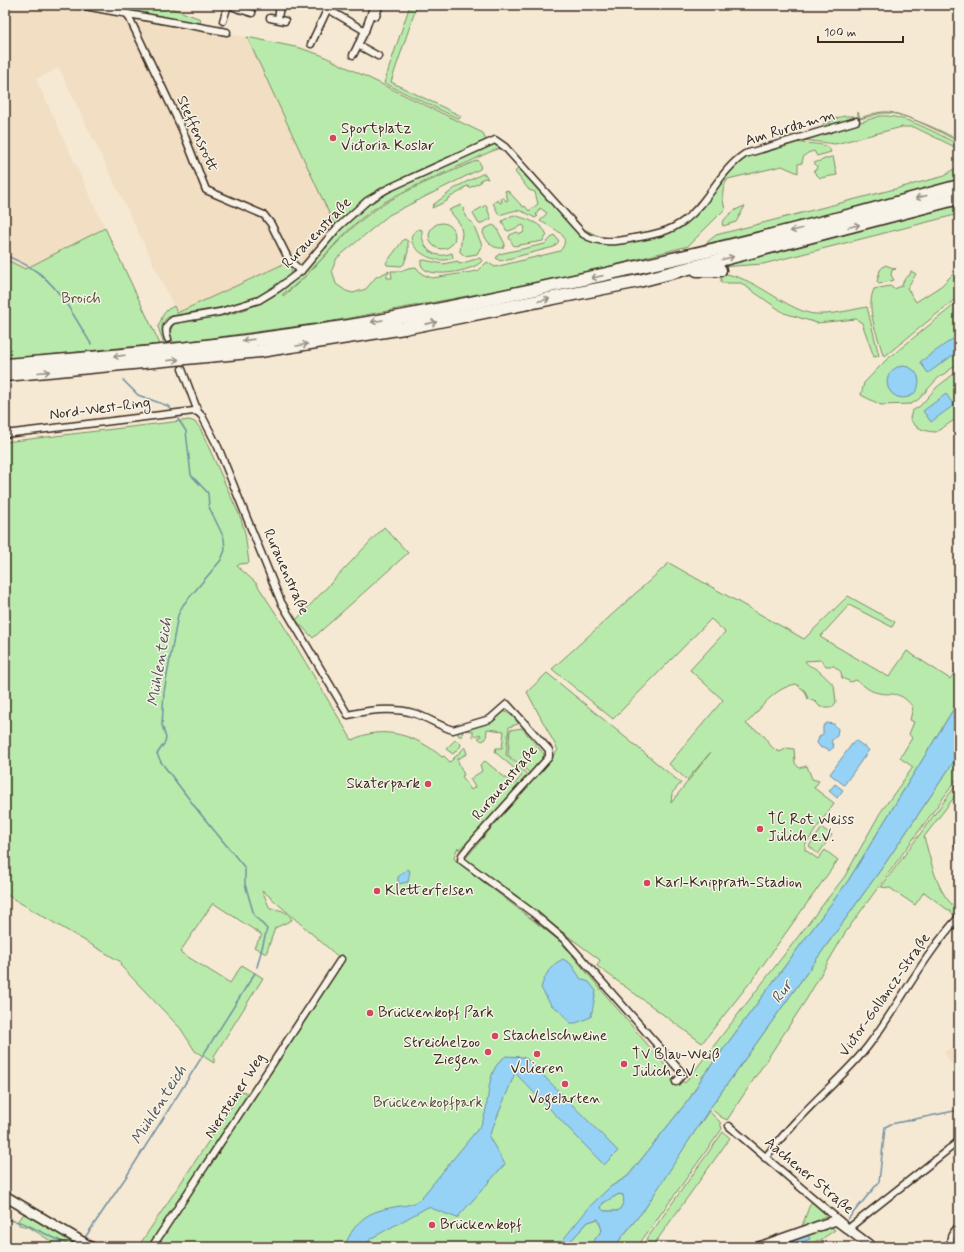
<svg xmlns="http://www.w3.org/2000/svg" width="964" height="1252" font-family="Mynerve,sans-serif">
	<rect width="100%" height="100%" fill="#f6e9d4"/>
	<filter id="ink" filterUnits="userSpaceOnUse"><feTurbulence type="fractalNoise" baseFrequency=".025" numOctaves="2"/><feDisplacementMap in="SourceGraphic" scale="8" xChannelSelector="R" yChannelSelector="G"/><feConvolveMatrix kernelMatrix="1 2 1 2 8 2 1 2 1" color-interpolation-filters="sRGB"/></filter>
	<g filter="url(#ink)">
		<g fill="#f1dec3">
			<polygon points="5,5 73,5 124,18 247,37 335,226 300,266 293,260 177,313 59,68 36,79 105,228 25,269 5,259"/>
			<polygon points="959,1043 959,1076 944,1052"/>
		</g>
		<g fill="#b8ebab" stroke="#7a8a64">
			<polygon points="95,5 162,5 201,19 199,26"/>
			<polygon points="410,5 417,5 391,82 461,116 459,119 384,83"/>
			<path d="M247 37 300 48 321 55 483 133 486 141C434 164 375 183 335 226Z"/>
			<path d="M858 112 860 118C869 115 879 111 888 112 898 112 955 135 959 142 942 133 904 112 886 113 877 113 868 118 858 119Z"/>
			<polygon points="844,116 854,116 851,120 845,123 746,152 729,165 691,214 682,221 663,230 621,240 606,240 587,233 574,221 524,166 520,159 584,229 600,237 617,239 656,231 682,220 693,211 728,165 742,153 822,129 824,123 830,123 831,120"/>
			<path d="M880 116C904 114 938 134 959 145V149L914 127H902L835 144 803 140Z"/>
			<path d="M796 142C806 145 828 141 831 152L817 156 814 151C806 153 803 155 802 163L798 164V173L782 166 728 179C721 189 722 198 725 209L688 246 607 267 515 287 328 322 183 342H173C170 336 169 328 175 323 184 317 209 318 220 316 236 314 252 307 266 300 308 279 320 246 353 217 378 195 409 183 440 169 458 161 476 151 495 144L503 148C491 150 476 159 464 164 428 181 387 195 357 222 331 245 312 275 283 294V296C313 273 335 241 364 218 398 191 440 177 478 160L481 165 480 169 389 215 337 258 332 270 336 284 346 291 353 293 366 289 376 277 389 271V273L387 274V278H392L391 271H401L408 268 416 267 422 274 432 278 478 271 487 262 495 267 560 251C574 235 552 228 540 221L547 213 540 208 536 215 538 216 535 218C516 207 518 210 499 215L493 203 498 200 500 203 502 202 501 199 503 197 506 201 508 200 505 191 507 190 523 207 525 206 529 211 538 204 535 192 529 190 515 172 518 168 585 239 600 244H616L678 227 727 171 745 156Z"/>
			<polygon points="831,157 833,157 837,175 820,178 813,171 816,170 817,166 814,163"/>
			<polygon points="959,168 959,181 701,247 716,235 945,176 952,170"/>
			<polygon points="482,174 485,174 488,179 485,178 480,180 481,182 469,188 468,186 463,188 463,190 447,199 447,201 432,208 433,205 458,186"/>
			<polygon points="461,205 465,209 463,210 469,221 472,222 482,245 477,254 465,256 460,252 462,233 460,224 449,210"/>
			<polygon points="486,205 491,219 479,224 473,214 474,212"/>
			<polygon points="959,205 959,214 763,264 720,267"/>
			<path d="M745 206 736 222 723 226 722 223C727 215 735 209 745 206Z"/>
			<path d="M513 215C524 218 543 223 547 235L543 241 514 246 509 238 510 235 517 232 520 234 523 233 525 228 523 225 509 231 506 230 502 221Z"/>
			<circle cx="442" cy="236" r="13"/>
			<path d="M493 225 496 227 505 244 503 248C492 249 487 242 483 233L484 229Z"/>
			<polygon points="105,228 160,344 5,359 5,259 25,269"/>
			<path d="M419 229 422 230C421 241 427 254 439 255 444 256 448 254 452 253L453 258C430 268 396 239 419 229Z"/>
			<polygon points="554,235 559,241 554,247 500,261 496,258 499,254 545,244"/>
			<polygon points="404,239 408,241 408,252 404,264 401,266 387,265 386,263"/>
			<path d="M480 258 482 261C475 271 424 281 421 264V261L424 260 443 264 458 261 459 264Z"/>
			<path d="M288 262 292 269C291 276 286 279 281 283 245 310 209 307 168 317 158 325 162 332 166 343L164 344 158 327 163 315 167 310 174 306 177 313Z"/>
			<polygon points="885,265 896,269 892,270 891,275 894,280 879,284 877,282 880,270"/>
			<path d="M959 268V296L885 356 883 355C878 335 865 309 874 289L890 286 894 289 902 286C903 281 905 277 910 275L911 271 916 274 907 288 916 302 941 286Z"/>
			<path d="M721 273C755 278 775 301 805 312 821 318 850 310 867 307L879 356 874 357 862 323 856 319 817 323 784 313 741 283H721Z"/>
			<polygon points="959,301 959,363 937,379 919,399 911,404 881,405 861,395 864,383 885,361"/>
			<path d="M959 370 957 379 959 417 936 432C927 432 913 428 910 418L912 411 920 406 937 387Z"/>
			<path d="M189 420 195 422 200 428 241 519 245 533 249 563 240 564 237 566 256 583 282 623 352 740C383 724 418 736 442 757L444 756 450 762 465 747 467 754 457 759 464 775 462 776 471 790 475 787 470 779 482 771 480 765 485 761 514 785 522 775 495 752 496 748H502L504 731 487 729 486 739 482 741 478 738 481 736 480 734 473 737V731L463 730 462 736H459L457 732 482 724 503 711C509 713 517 718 518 724L509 727 506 755 529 776 465 846 464 844 459 850 458 847 454 857 455 860 561 942 674 1076 685 1083 845 876 880 813 913 767 900 758 912 738 909 734 914 722 910 720 913 707C897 687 890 698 872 691 867 689 861 683 856 680L851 682 842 678 841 672 834 666H826L821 660 805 661C808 666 811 666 816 669 820 671 829 681 834 685L836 702 833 707H820L816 702 808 699 805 691 796 684C772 689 763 707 746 724 751 728 761 732 765 737 770 745 771 748 780 752L787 748 794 749 795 763 799 768 807 766 812 779 819 781 814 788 834 803 805 845V850L818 859 825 850 838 860 752 980 702 1043 597 966 600 960 465 859 558 750 527 692 547 673 681 783 672 793 671 803 710 753 687 780 669 764 723 700 690 670 725 632 711 619 613 719 552 669 669 563 804 639 848 596 895 622 892 627 849 605 820 637 889 677 907 651 950 679 959 666V700L848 881 701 1079 690 1098 628 1176 610 1187 560 1247H138L242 1091 253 1095 343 961 262 890 270 909C279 909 288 911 292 920L275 928 266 954 254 947 262 935 213 903 180 952 230 983 242 965 263 978 214 1056V1063L195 1051 181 1029 120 965 121 962 5 894V442Z"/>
			<polygon points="384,527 408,553 313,638 296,620"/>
			<polygon points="522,728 544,754 539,765 531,774 508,755 510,730"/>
			<polygon points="455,740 460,742 461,746 453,754 446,749"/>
			<polygon points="959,754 959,776 845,933 806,1000 727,1120 721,1117 710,1108 884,865"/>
			<path d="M959 781V791L924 837C930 857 934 879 945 896 953 907 959 909 959 922L952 913 924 892 915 905 890 888 881 887Z"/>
			<polygon points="822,828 832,835 818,854 809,846"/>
			<polygon points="709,1111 720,1122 722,1129 637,1247 614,1247 646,1207 669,1169"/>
			<polygon points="723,1132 730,1138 652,1247 641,1247"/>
			<path d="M619 1194 623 1195C625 1202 622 1206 618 1211H604L601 1208 603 1203Z"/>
			<polygon points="814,1201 825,1212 826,1216 820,1218 820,1222 801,1229 810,1204"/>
			<polygon points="24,1214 82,1247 60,1247 29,1227 19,1225 18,1220"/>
			<polygon points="598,1219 602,1230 589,1247 565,1247 588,1222"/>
			<polygon points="829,1226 835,1230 819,1241 817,1240 811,1247 767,1247"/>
		</g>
		<g fill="#95d2f6" stroke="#718fa0" fill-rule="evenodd">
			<polygon points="954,338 959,344 959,351 928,373 920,362"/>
			<circle cx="903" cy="382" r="16"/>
			<polygon points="946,394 954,405 931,422 923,411"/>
			<path d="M959 700V754L884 865 710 1108 646 1207 614 1247H589L602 1230 598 1219 588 1222 565 1247H557L591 1205 610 1187 628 1176 690 1098 701 1079 848 881ZM619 1194 623 1195C625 1202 622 1206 618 1211H604L601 1208 603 1203Z"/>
			<polygon points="827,723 834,724 838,729 837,736 831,741 834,747 829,751 827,748 821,748 817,743 819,737 823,734 823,726"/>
			<polygon points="855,740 869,750 844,785 830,774"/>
			<polygon points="835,784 843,790 837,798 829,791"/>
			<polygon points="407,869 410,871 408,882 398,884 398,877"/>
			<path d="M563 959 571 964 581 979 589 982 596 991 591 1017 576 1023H570L559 1010 551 1005 541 988C545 975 550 965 563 959Z"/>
			<path d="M506 1056 523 1057 528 1060 618 1151 604 1165 515 1073 489 1137 505 1164 457 1218 428 1207 370 1239 366 1247H344C357 1217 369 1211 400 1206 409 1205 415 1204 422 1197L481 1125C492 1103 483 1071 506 1056Z"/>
			<polygon points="808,1235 810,1239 789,1247 775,1247"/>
		</g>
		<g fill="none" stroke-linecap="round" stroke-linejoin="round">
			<g stroke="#718fa0" stroke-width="1.5">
				<path d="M5 255C14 259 24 263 33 269 59 285 75 318 91 344"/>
				<polyline points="123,380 138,395 168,406 173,412"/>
				<polyline points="176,416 186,431 191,475 208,493 209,507 224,538 225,550 221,560 183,605 178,615 164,692 162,725 166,738 164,744 157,754 161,762 199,812 245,868 245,884 254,915 267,929 257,967"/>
				<polyline points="5,1219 23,1223 73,1247"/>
				<polyline points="848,1219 879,1182 885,1127 891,1124 959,1110"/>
				<polyline points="84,1239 126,1177 255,973"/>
			</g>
			<g stroke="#3b2a1e" stroke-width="9">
				<g id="minor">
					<polyline points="79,5 227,32"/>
					<polyline points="229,5 239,9 246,5"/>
					<polyline points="321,5 365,31 353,55"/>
					<polyline points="239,9 252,13"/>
					<polyline points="128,15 182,129 206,190 264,215 271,224 289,260 301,271"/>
					<polyline points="270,18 285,21"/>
					<polyline points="278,19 280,5"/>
					<polyline points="223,21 228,5"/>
					<polyline points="365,31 373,8 378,10 376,16 371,14"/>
					<polyline points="311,44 328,8"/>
					<polyline points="358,45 378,56"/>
					<path d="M168 339C165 331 165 325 173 320L220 312 259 300 277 289 301 271 338 227 367 201 387 189 495 140 505 147 583 234C599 244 616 242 634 238 652 235 670 232 685 220 709 202 719 171 745 154L856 121"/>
					<path d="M182 369 198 412 202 416 218 447 281 602 348 715C369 710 391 707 413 713 427 717 439 726 453 730L490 719 507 704 549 750V757L470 845 462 855 461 860 533 913 566 941 683 1074 676 1082"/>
					<polyline points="5,434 194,411 198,412"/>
					<polyline points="959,841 959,845"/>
					<polyline points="729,1126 840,1221"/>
					<path d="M765 1158C777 1143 788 1129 801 1116 823 1092 848 1072 868 1046 900 1004 923 956 959 917"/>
					<polyline points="849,1228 959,1141"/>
					<polyline points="152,1247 341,959"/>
					<path d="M953 1247C947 1238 953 1233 959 1226"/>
				</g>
			</g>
			<g stroke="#3b2a1e" stroke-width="12">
				<g id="secondary">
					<polyline points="5,1196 91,1247"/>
					<polyline points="759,1247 836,1220 872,1247"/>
				</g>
			</g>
			<g stroke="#3b2a1e" stroke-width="15">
				<g id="motorway">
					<polyline points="697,270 720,270"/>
					<path d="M5 365C114 357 222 346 330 329 396 319 462 305 527 291 672 261 816 226 959 186"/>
					<polyline points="5,375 260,351 404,328 639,281 959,198"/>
				</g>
			</g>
			<use href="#minor" stroke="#f7f3e8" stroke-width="6"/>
			<use href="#secondary" stroke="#f7f3e8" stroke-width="9"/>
			<use href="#motorway" stroke="#f7f3e8" stroke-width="12"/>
		</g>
		<defs><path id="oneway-shaft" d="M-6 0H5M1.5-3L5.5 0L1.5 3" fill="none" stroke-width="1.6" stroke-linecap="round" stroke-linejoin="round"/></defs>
		<g stroke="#998e83">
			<use href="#oneway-shaft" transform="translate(921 197) rotate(165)"/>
			<use href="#oneway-shaft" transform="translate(854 226) rotate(-14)"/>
			<use href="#oneway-shaft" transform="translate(796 230) rotate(166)"/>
			<use href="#oneway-shaft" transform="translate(728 258) rotate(-14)"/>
			<use href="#oneway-shaft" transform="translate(597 277) rotate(168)"/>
			<use href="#oneway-shaft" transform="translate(544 300) rotate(-12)"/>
			<use href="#oneway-shaft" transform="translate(377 321) rotate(170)"/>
			<use href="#oneway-shaft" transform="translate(431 323) rotate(-11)"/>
			<use href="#oneway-shaft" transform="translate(248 340) rotate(173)"/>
			<use href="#oneway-shaft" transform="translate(302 345) rotate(-9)"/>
			<use href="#oneway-shaft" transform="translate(119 356) rotate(173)"/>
			<use href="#oneway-shaft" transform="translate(173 360) rotate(-6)"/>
			<use href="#oneway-shaft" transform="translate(44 372) rotate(-5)"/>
		</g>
	</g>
	<g fill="#d1495b" stroke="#f7f3e8" stroke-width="1.5">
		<circle cx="333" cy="138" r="4"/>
		<circle cx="428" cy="784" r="4"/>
		<circle cx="760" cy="829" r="4"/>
		<circle cx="647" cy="883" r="4"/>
		<circle cx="377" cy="891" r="4"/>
		<circle cx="370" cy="1013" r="4"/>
		<circle cx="495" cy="1036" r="4"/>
		<circle cx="488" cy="1052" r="4"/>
		<circle cx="537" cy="1054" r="4"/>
		<circle cx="624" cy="1064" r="4"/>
		<circle cx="565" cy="1084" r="4"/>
		<circle cx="432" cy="1225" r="4"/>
	</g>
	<g text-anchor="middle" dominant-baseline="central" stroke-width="3" stroke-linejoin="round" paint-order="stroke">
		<g font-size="15" fill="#3b2a1e" stroke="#f7f3e8">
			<text transform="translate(790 128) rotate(-17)">Am Rurdamm</text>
			<text transform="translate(197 134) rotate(66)">Steffensrott</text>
			<text transform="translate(317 233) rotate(-46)">Rurauenstraße</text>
			<text transform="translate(100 409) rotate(-7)">Nord-West-Ring</text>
			<text transform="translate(286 572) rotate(66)">Rurauenstraße</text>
			<text transform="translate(505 783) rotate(-50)">Rurauenstraße</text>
			<text transform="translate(885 995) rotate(-55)">Victor-Gollancz-Straße</text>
			<text transform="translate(235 1096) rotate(-57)">Niersteiner Weg</text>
			<text transform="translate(809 1176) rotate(40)">Aachener Straße</text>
		</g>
		<g font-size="15" fill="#3b2a1e" stroke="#f7f3e8" text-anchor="start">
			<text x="341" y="129">Sportplatz<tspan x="341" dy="17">Victoria Koslar</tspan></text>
			<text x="420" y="784" text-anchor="end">Skaterpark</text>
			<text x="768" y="820">TC Rot Weiss<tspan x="768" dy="17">Jülich e.V.</tspan></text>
			<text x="655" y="883">Karl-Knipprath-Stadion</text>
			<text x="385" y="891">Kletterfelsen</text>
			<text x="378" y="1013">Brückenkopf Park</text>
			<text x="503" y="1036">Stachelschweine</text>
			<text x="480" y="1043" text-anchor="end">Streichelzoo<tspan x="480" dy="17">Ziegen</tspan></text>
			<text x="632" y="1055">TV Blau-Weiß<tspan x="632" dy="17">Jülich e.V.</tspan></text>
			<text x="537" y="1069" text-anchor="middle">Volieren</text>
			<text x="565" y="1099" text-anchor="middle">Vogelarten</text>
			<text x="440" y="1225">Brückenkopf</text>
		</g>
		<g font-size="15" fill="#54513a" stroke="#f7f3e8">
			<text x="81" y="299">Broich</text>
			<text x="428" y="1103">Brückenkopfpark</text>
		</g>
		<g font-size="16" font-style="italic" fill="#525454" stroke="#f7f3e8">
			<text transform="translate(160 662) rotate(-81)">Mühlenteich</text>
			<text transform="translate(782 992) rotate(-54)">Rur</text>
			<text transform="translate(159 1105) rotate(-58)">Mühlenteich</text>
		</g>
	</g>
	<rect width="964" height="1252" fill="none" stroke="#f7f3e8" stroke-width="20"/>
	<rect x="10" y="10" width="944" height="1232" fill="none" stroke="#3b2a1e" stroke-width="1.5" filter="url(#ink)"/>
	<path d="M818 36v6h85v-6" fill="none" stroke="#3b2a1e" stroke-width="2"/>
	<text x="824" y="36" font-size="12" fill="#3b2a1e" stroke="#f7f3e8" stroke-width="3" paint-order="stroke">100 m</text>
</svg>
